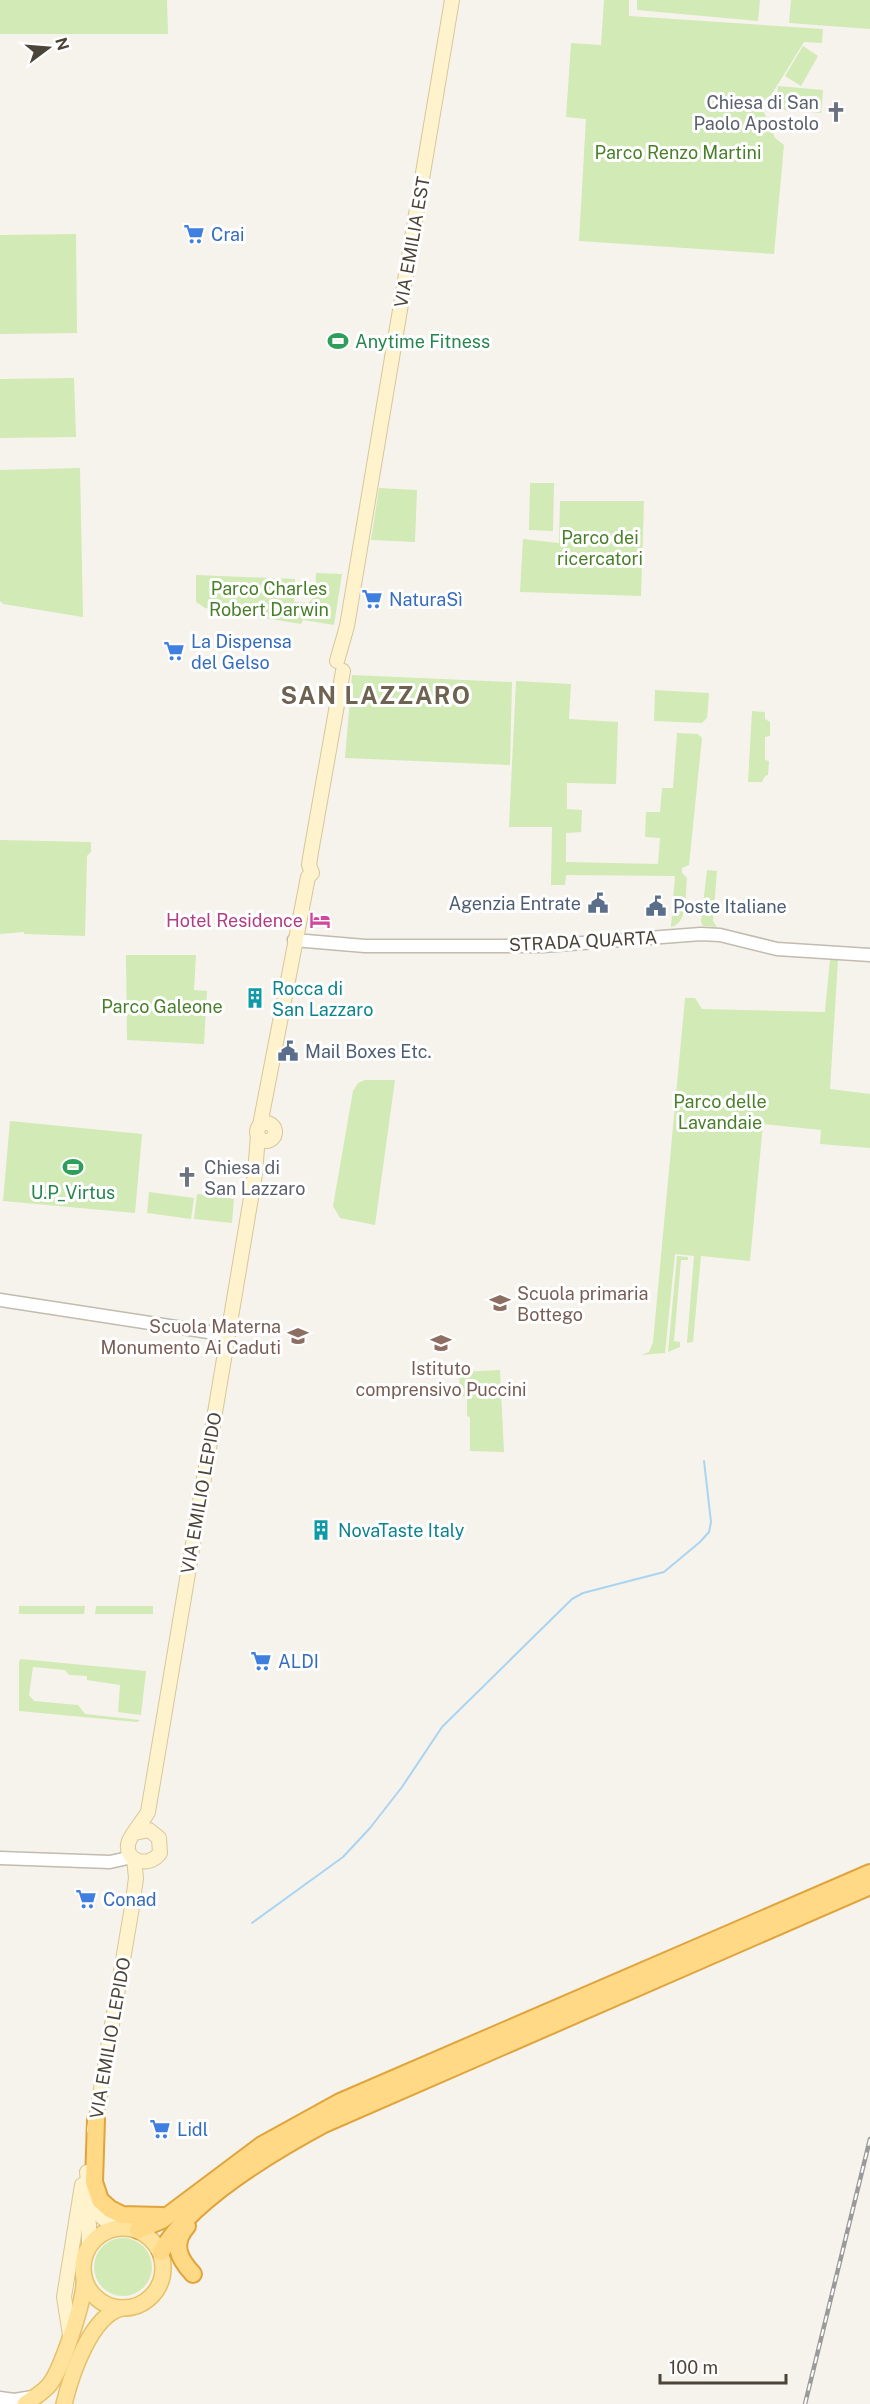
<svg xmlns="http://www.w3.org/2000/svg" width="870" height="2404" font-family="'Public Sans',sans-serif">
	<rect width="100%" height="100%" fill="#f6f3ec"/>
	<g fill="#d2eab5">
		<polygon points="0,0 167,0 168,34 0,34"/>
		<polygon points="604,0 629,0 629,16 823,29 822,43 804,42 770,97 760,103 775,138 784,145 774,254 579,241 586,119 566,117 571,43 601,45"/>
		<polygon points="637,0 760,0 758,21 637,10"/>
		<polygon points="791,0 870,0 870,29 789,23"/>
		<polygon points="803,46 818,56 801,86 785,76"/>
		<polygon points="778,86 823,90 821,113 776,109"/>
		<polygon points="76,234 77,333 0,334 0,235"/>
		<polygon points="74,378 76,437 0,438 0,379"/>
		<polygon points="80,468 83,617 3,604 0,601 0,470"/>
		<polygon points="530,483 554,483 553,531 529,530"/>
		<polygon points="379,488 417,490 415,542 371,540"/>
		<polygon points="560,501 644,501 641,596 520,592 523,539 559,543"/>
		<polygon points="316,573 342,574 334,625 303,620 301,624 205,608 196,602 196,575 295,579 294,602 308,603 315,597"/>
		<polygon points="352,675 512,682 510,765 345,758"/>
		<path d="M516 681 571 684 569 719 618 722 616 784 567 783V809L582 810 581 832 566 833V862L658 864 660 838 645 837 646 812H660L662 788H673L677 733 698 734 702 738 689 865 682 868V873L687 878C685 893 689 923 671 927L675 876 566 875 565 885H551L552 827H509Z"/>
		<polygon points="655,690 709,693 707,718 702,723 654,721"/>
		<polygon points="752,711 765,712 765,719 770,722 770,736 765,737 765,760 769,761 768,775 765,776 762,782 748,782"/>
		<polygon points="0,840 91,842 91,852 87,856 85,936 24,934 24,932 0,934"/>
		<polygon points="707,870 717,871 713,921 717,927 703,926 701,922"/>
		<polygon points="126,955 196,955 194,990 207,991 204,1044 127,1040"/>
		<polygon points="830,959 838,960 830,1089 870,1094 870,1148 820,1144 821,1130 763,1124 750,1261 701,1256 693,1342 687,1343 694,1256 675,1254 665,1353 641,1355 649,1352 653,1342 685,998 695,998 702,1009 825,1012"/>
		<polygon points="365,1080 395,1080 375,1225 340,1218 333,1206 353,1091 358,1083"/>
		<polygon points="10,1121 142,1134 135,1213 3,1201"/>
		<polygon points="149,1192 194,1198 191,1219 147,1213"/>
		<polygon points="197,1194 234,1199 232,1223 194,1219"/>
		<polygon points="677,1256 688,1257 688,1260 681,1260 674,1341 680,1342 680,1347 668,1352"/>
		<polygon points="500,1370 504,1452 470,1451 470,1417 467,1416 467,1397 460,1396 459,1372"/>
		<polygon points="19,1606 85,1606 84,1614 19,1614"/>
		<polygon points="96,1606 153,1606 153,1614 95,1614"/>
		<polygon points="21,1659 146,1671 141,1715 118,1712 120,1685 87,1680 87,1676 69,1675 65,1670 33,1667 29,1695 34,1701 78,1705 85,1714 140,1720 137,1722 19,1711 19,1661"/>
		<circle cx="123" cy="2267" r="29"/>
	</g>
	<g fill="none" stroke-linecap="round" stroke-linejoin="round">
		<polyline stroke="#a9d4f2" stroke-width="2" points="252,1923 343,1857 370,1828 402,1787 442,1727 572,1599 583,1593 664,1572 700,1542 709,1532 711,1522 704,1461"/>
		<g stroke="#c2bbae" stroke-width="15">
			<g id="tertiary">
				<polyline points="294,940 365,946 543,946 701,934 720,935 777,949 870,955"/>
				<polyline points="0,1300 228,1335"/>
				<polyline points="0,1858 110,1862 132,1857"/>
				<polyline points="0,2398 14,2400 33,2397"/>
			</g>
		</g>
		<g stroke="#d6c79b" stroke-width="16">
			<g id="secondary">
				<polyline points="337,661 347,626 452,0"/>
				<circle cx="266" cy="1132" r="9"/>
				<polyline points="260,1125 308,877 312,873 309,865 311,852 343,671"/>
				<path d="M135 1833 149 1830 159 1838 160 1853C149 1869 122 1861 129 1841 132 1833 143 1821 148 1812L255 1174 258 1135"/>
				<polyline points="94,2130 132,1907 136,1878 134,1859"/>
				<path d="M87 2172C91 2204 87 2211 118 2228"/>
				<polyline points="81,2201 89,2224 89,2246"/>
				<polyline points="70,2335 64,2297 82,2185"/>
			</g>
		</g>
		<g stroke="#e6c16a" stroke-width="18">
			<g id="primary">
				<circle cx="123" cy="2268" r="40"/>
				<path d="M25 2404C34 2397 43 2393 50 2384 62 2368 86 2297 84 2278"/>
				<path d="M64 2404C71 2375 91 2315 122 2308"/>
			</g>
		</g>
		<g stroke="#e0a43c" stroke-width="20">
			<g id="trunk">
				<polyline points="96,2119 94,2182 100,2200 110,2209 122,2215 162,2216"/>
				<path d="M187 2226C171 2244 179 2259 193 2274"/>
				<polyline points="138,2230 162,2220 262,2145 340,2102 870,1873"/>
				<path d="M161 2252C190 2200 272 2152 324 2124L870 1886"/>
			</g>
		</g>
		<use href="#tertiary" stroke="#fff" stroke-width="12"/>
		<use href="#secondary" stroke="#fff3cd" stroke-width="14"/>
		<use href="#primary" stroke="#ffe39c" stroke-width="15"/>
		<use href="#trunk" stroke="#ffd985" stroke-width="16"/>
		<g stroke="#9a9a9a" stroke-width="4.5">
			<polyline id="rail" points="805,2404 870,2139"/>
		</g>
		<use href="#rail" stroke="#fff" stroke-width="2" stroke-dasharray="7" stroke-linecap="butt"/>
	</g>
	<defs>
		<g id="church-bare" transform="scale(1.62)"><path d="M-1.2-6h2.4v3.5h3.3v2.4h-3.3V6h-2.4V-.1h-3.3v-2.4h3.3Z" fill="#6b7280" stroke="#fff" stroke-width="2.5" paint-order="stroke"/></g>
		<g id="supermarket-bare" transform="scale(1.62)"><path d="M-6-5.5h2.5l.6 2H6L4.5 2H-2.5L-4.4-4H-6ZM-1.5 3.2a1.3 1.3 0 1 0 .1 0ZM3 3.2a1.3 1.3 0 1 0 .1 0Z" fill="#3f7fe0" stroke="#fff" stroke-width="2.5" paint-order="stroke"/></g>
		<g id="stadium-bare" transform="scale(1.62)"><path d="M0-5a6.5 5 0 1 0 0 10a6.5 5 0 1 0 0-10ZM-3.5-1.8h7v3.6h-7Z" fill="#2e9e5b" stroke="#fff" stroke-width="2.5" paint-order="stroke"/></g>
		<g id="civic-bare" transform="scale(1.62)"><path d="M-.6-6.5H3V-4.5H.6V-3L4-1V1h2V6H-6V1h2V-1L-.6-3ZM-1.2 2.5V6h2.4V2.5Z" fill="#5c6f8a" stroke="#fff" stroke-width="2.5" paint-order="stroke"/></g>
		<g id="hotel-bare" transform="scale(1.62)"><path d="M-6-4.5h1.5V1H6V5H4.5V3h-9V5H-6ZM-4 0a1.8 1.8 0 1 1 3.6 0ZM.5 0V-2.5h3Q6-2.5 6 0Z" fill="#d1479c" stroke="#fff" stroke-width="2.5" paint-order="stroke"/></g>
		<g id="building-bare" transform="scale(1.62)"><path d="M-4-6H4V6H1V3H-1V6H-4ZM-2.5-4.3h1.7v1.8h-1.7ZM.8-4.3h1.7v1.8H.8ZM-2.5-1h1.7V.8h-1.7ZM.8-1h1.7V.8H.8Z" fill="#0f9aa8" stroke="#fff" stroke-width="2.5" paint-order="stroke"/></g>
		<g id="school-bare" transform="scale(1.62)"><path d="M0-5L7-2L0 1L-7-2ZM-4 1L0 2.5L4 1V4Q0 6-4 4Z" fill="#8d6e63" stroke="#fff" stroke-width="2.5" paint-order="stroke"/></g>
	</defs>
	<g fill-rule="evenodd">
		<use href="#church-bare" x="836" y="112"/>
		<use href="#supermarket-bare" x="194" y="234"/>
		<use href="#stadium-bare" x="338" y="341"/>
		<use href="#supermarket-bare" x="372" y="599"/>
		<use href="#supermarket-bare" x="174" y="651"/>
		<use href="#civic-bare" x="598" y="903"/>
		<use href="#civic-bare" x="656" y="906"/>
		<use href="#hotel-bare" x="320" y="920"/>
		<use href="#building-bare" x="255" y="998"/>
		<use href="#civic-bare" x="288" y="1051"/>
		<use href="#stadium-bare" x="73" y="1167"/>
		<use href="#church-bare" x="187" y="1177"/>
		<use href="#school-bare" x="500" y="1303"/>
		<use href="#school-bare" x="298" y="1336"/>
		<use href="#school-bare" x="441" y="1343"/>
		<use href="#building-bare" x="321" y="1530"/>
		<use href="#supermarket-bare" x="261" y="1661"/>
		<use href="#supermarket-bare" x="86" y="1899"/>
		<use href="#supermarket-bare" x="160" y="2129"/>
	</g>
	<g text-anchor="middle" dominant-baseline="central" stroke-width="6" stroke-linejoin="round" paint-order="stroke">
		<g font-size="18" fill="#5b616d" stroke="#fff" text-anchor="end">
			<text x="819" y="102">Chiesa di San<tspan x="819" dy="21">Paolo Apostolo</tspan></text>
			<text x="204" y="1167" text-anchor="start">Chiesa di<tspan x="204" dy="21">San Lazzaro</tspan></text>
		</g>
		<g font-size="18" fill="#4a7f2a" stroke="#fff">
			<text x="678" y="152">Parco Renzo Martini</text>
			<text x="600" y="537">Parco dei<tspan x="600" dy="21">ricercatori</tspan></text>
			<text x="269" y="588">Parco Charles<tspan x="269" dy="21">Robert Darwin</tspan></text>
			<text x="162" y="1006">Parco Galeone</text>
			<text x="720" y="1101">Parco delle<tspan x="720" dy="21">Lavandaie</tspan></text>
		</g>
		<g font-size="18" fill="#366cbe" stroke="#fff" text-anchor="start">
			<text x="211" y="234">Crai</text>
			<text x="389" y="599">NaturaSì</text>
			<text x="191" y="641">La Dispensa<tspan x="191" dy="21">del Gelso</tspan></text>
			<text x="278" y="1661">ALDI</text>
			<text x="103" y="1899">Conad</text>
			<text x="177" y="2129">Lidl</text>
		</g>
		<g font-size="18" fill="#4b4439" stroke="#fff">
			<text transform="translate(412 242) rotate(-80)">VIA EMILIA EST</text>
			<text transform="translate(583 941) rotate(-3)">STRADA QUARTA</text>
			<text transform="translate(201 1493) rotate(-80)">VIA EMILIO LEPIDO</text>
			<text transform="translate(110 2038) rotate(-80)">VIA EMILIO LEPIDO</text>
		</g>
		<g font-size="18" fill="#27864d" stroke="#fff" text-anchor="start">
			<text x="355" y="341">Anytime Fitness</text>
			<text x="73" y="1192" text-anchor="middle">U.P_Virtus</text>
		</g>
		<g font-size="18" fill="#4e5e75" stroke="#fff" text-anchor="start">
			<text x="581" y="903" text-anchor="end">Agenzia Entrate</text>
			<text x="673" y="906">Poste Italiane</text>
			<text x="305" y="1051">Mail Boxes Etc.</text>
		</g>
		<g font-size="18" fill="#b23c85" stroke="#fff" text-anchor="end">
			<text x="303" y="920">Hotel Residence</text>
		</g>
		<g font-size="18" fill="#0d838f" stroke="#fff" text-anchor="start">
			<text x="272" y="988">Rocca di<tspan x="272" dy="21">San Lazzaro</tspan></text>
			<text x="338" y="1530">NovaTaste Italy</text>
		</g>
		<g font-size="18" fill="#785e54" stroke="#fff" text-anchor="start">
			<text x="517" y="1293">Scuola primaria<tspan x="517" dy="21">Bottego</tspan></text>
			<text x="281" y="1326" text-anchor="end">Scuola Materna<tspan x="281" dy="21">Monumento Ai Caduti</tspan></text>
			<text x="441" y="1368" text-anchor="middle">Istituto<tspan x="441" dy="21">comprensivo Puccini</tspan></text>
		</g>
		<g font-size="24" font-weight="bold" letter-spacing="1.5" fill="#6e6250" stroke="#fff">
			<text x="376" y="695">SAN LAZZARO</text>
		</g>
	</g>
	<g transform="translate(48 48) rotate(74)" stroke="#ffffff" stroke-width="4.5" paint-order="stroke">
	<path d="M0-4.5L10 22L0 15L-10 22Z" fill="#4b4439"/>
	<text y="-9" font-size="16" font-weight="bold" text-anchor="middle" fill="#4b4439">N</text>
	</g>
	<path d="M660 2374v9h126v-9" fill="none" stroke="#4b4439" stroke-width="3"/>
	<text x="669" y="2374" font-size="18" fill="#4b4439" stroke="#ffffff" stroke-width="4.5" paint-order="stroke">100 m</text>
</svg>
